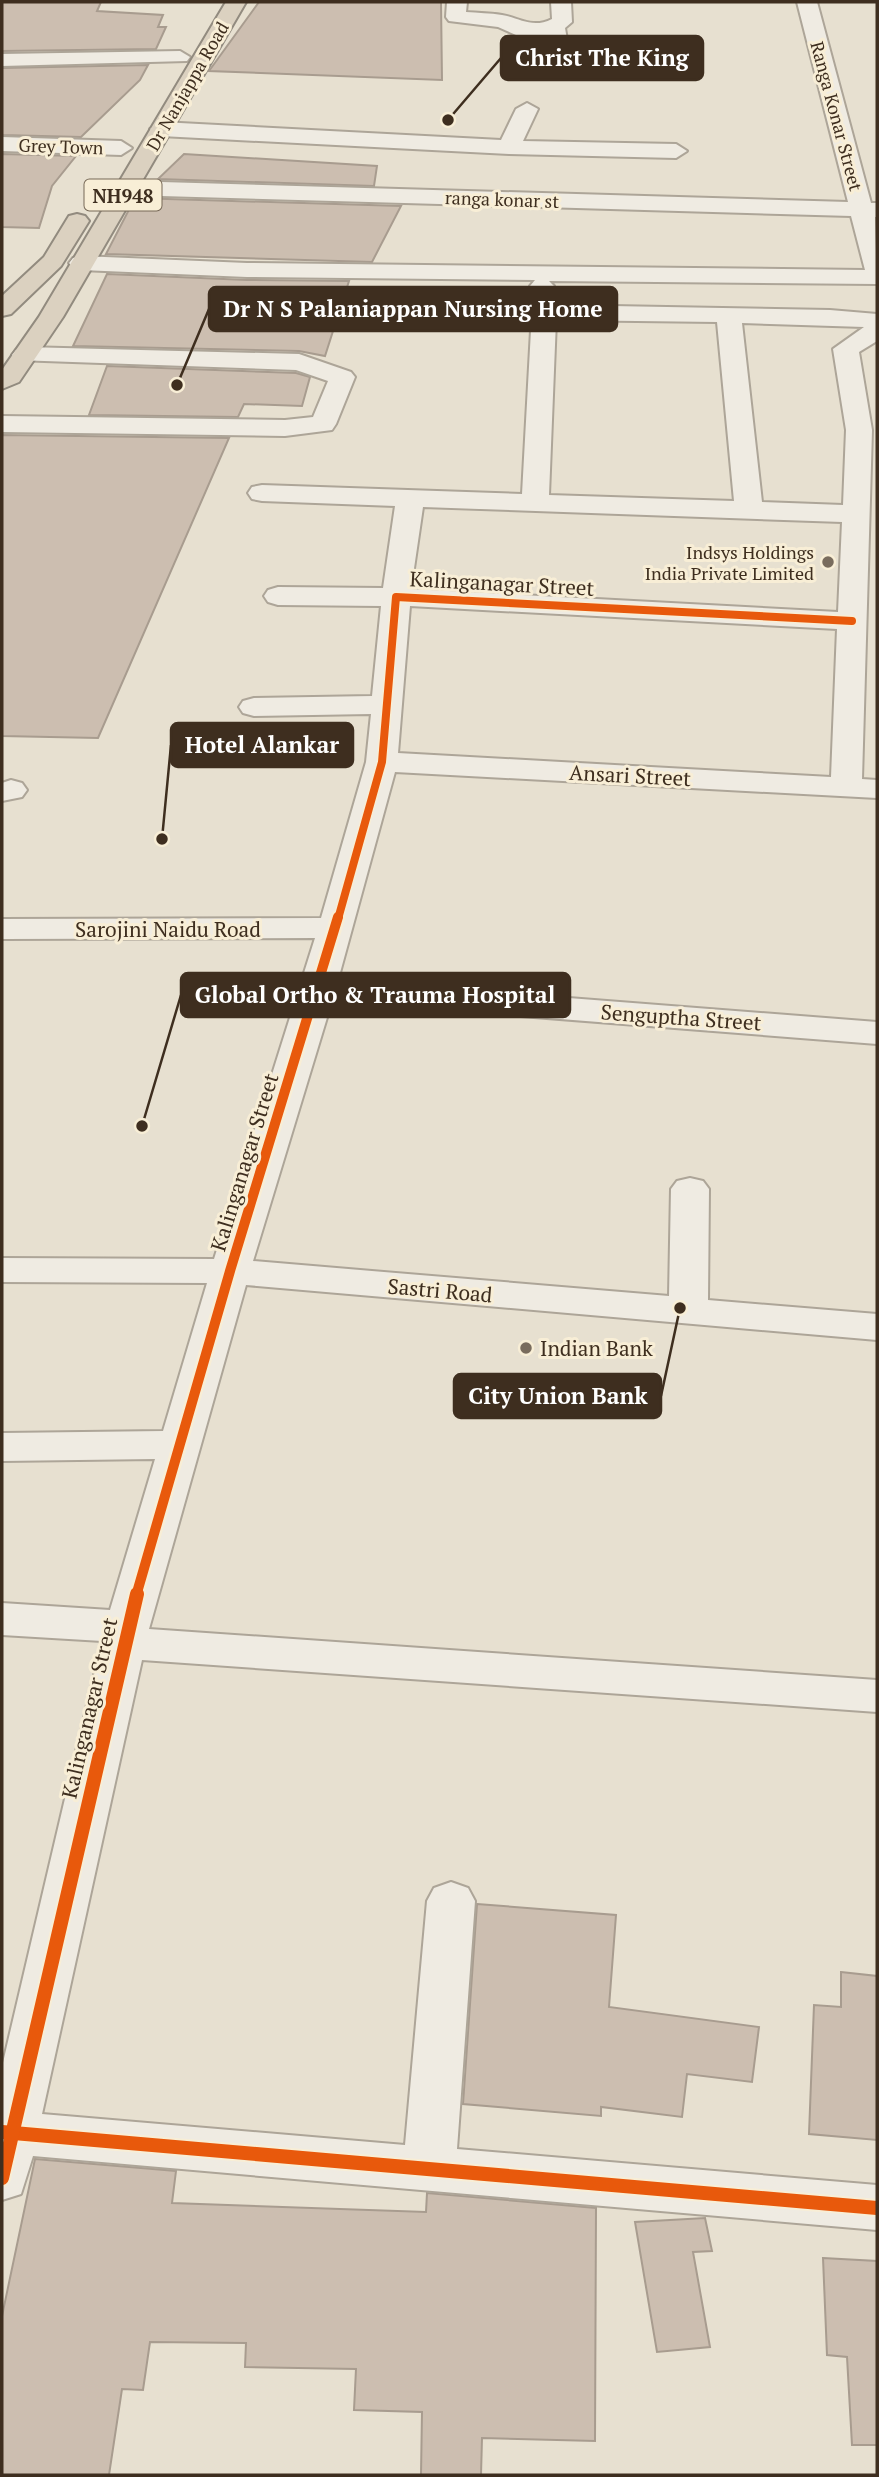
<svg xmlns="http://www.w3.org/2000/svg" width="879" height="2477" font-family="'PT Serif',serif">
	<rect width="100%" height="100%" fill="#e7e0d0"/>
	<g fill="#ccbeb0" stroke="#a89c8f" stroke-width="2">
		<polygon points="2,2 101,2 97,11 163,15 158,27 166,27 156,49 2,51"/>
		<polygon points="259,2 441,2 442,80 209,71"/>
		<polygon points="148,65 140,80 81,137 2,135 2,68"/>
		<polygon points="2,154 76,156 52,186 39,228 2,227"/>
		<polygon points="184,154 377,166 374,186 158,179"/>
		<polygon points="135,198 401,206 372,262 106,254"/>
		<polygon points="107,274 247,280 349,281 325,356 299,351 73,346"/>
		<polygon points="107,366 296,373 310,377 302,406 244,404 238,417 89,415"/>
		<polygon points="2,435 229,438 98,738 2,736"/>
		<polygon points="477,1904 616,1915 609,2007 759,2027 752,2082 687,2074 682,2117 601,2107 601,2116 463,2104"/>
		<polygon points="841,1972 877,1976 877,2140 809,2134 814,2005 841,2007"/>
		<polygon points="35,2159 176,2171 172,2203 426,2212 427,2193 596,2208 595,2441 482,2438 481,2475 421,2475 422,2412 354,2410 356,2369 245,2367 246,2343 150,2342 143,2390 122,2389 109,2475 2,2475 2,2316"/>
		<polygon points="705,2218 712,2251 693,2252 710,2347 657,2352 635,2222"/>
		<polygon points="823,2258 877,2261 877,2445 852,2445 847,2357 827,2355"/>
	</g>
	<g fill="none" stroke-linecap="round" stroke-linejoin="round">
		<g stroke="#ada598" stroke-width="4">
			<g id="minor">
				<path d="M447 2H467L466 12C478 13 490 13 502 15 520 18 532 29 552 19L551 2H571L572 22 565 28 571 63 561 69 554 67 546 35H516L498 27 449 21 446 17Z"/>
				<path d="M797 2H817L871 203H877V217H875L877 284 549 281 554 286 556 305 830 310 877 314V341L859 352 872 430 862 779 877 780V798L395 772 338 980 877 1022V1044L332 1001 253 1261 669 1296 671 1189 677 1181 690 1178 703 1181 709 1189 708 1300 877 1314V1340L246 1285 149 1629 877 1680V1712L142 1660 42 2114 405 2145 427 1901 434 1888 451 1882 468 1888 475 1901 457 2149 877 2185V2230L33 2156 21 2194 2 2200V2067L102 1641 2 1635V1603L110 1610 155 1459 2 1461V1433L163 1431 207 1283 2 1282V1258L214 1259 315 938 2 939V919L321 918 366 762 371 714 254 716 243 713 239 707 243 701 254 698 372 696 381 606 278 605 268 602 264 596 268 590 278 587 383 588 395 506 262 501 252 499 248 493 252 487 262 485 522 494 532 312 530 286 535 280 247 277 81 270 73 268 69 263 73 258 81 256 247 263 865 270 851 216 127 195 116 188 127 181 848 202ZM556 320 717 322 734 501 549 495ZM742 323 864 327 833 349 846 430 843 505 762 502ZM423 507 842 522 838 612 411 589ZM410 606 837 629 831 777 398 753Z"/>
				<polygon points="180,51 190,57 187,61 2,66 2,54"/>
				<polygon points="527,103 538,109 523,141 676,144 687,151 676,158 509,154 161,136 150,129 161,122 501,140 516,109"/>
				<polygon points="2,137 121,141 132,148 121,155 2,151"/>
				<polygon points="25,347 299,354 351,372 355,377 336,424 332,430 285,436 2,432 2,416 285,420 313,417 328,381 296,370 16,360 12,355 16,350"/>
				<polygon points="11,780 22,783 27,790 22,797 2,801 2,783"/>
			</g>
		</g>
		<g stroke="#928b7f" stroke-width="4">
			<g id="highway">
				<polygon points="226,2 246,2 63,317 19,382 2,389 2,370 39,317"/>
				<polygon points="77,214 85,216 89,221 61,266 11,314 2,316 2,296 44,257 69,216"/>
			</g>
		</g>
		<use href="#minor" fill="#efebe2" fill-rule="evenodd"/>
		<use href="#highway" fill="#dbd1c0" fill-rule="evenodd"/>
		<g stroke="#f8eed6" stroke-width="11">
			<polyline id="cycleway-far2" points="338,919 382,762 396,597 852,621"/>
		</g>
		<g stroke="#f8eed6" stroke-width="15">
			<polyline id="cycleway-far1" points="136,1596 230,1271 338,917"/>
		</g>
		<g stroke="#f8eed6" stroke-width="18">
			<g id="cycleway">
				<polyline points="2,2132 877,2208"/>
				<polyline points="2,2178 137,1594"/>
			</g>
		</g>
		<use href="#cycleway-far2" stroke="#e8590c" stroke-width="8"/>
		<use href="#cycleway-far1" stroke="#e8590c" stroke-width="10"/>
		<use href="#cycleway" stroke="#e8590c" stroke-width="14"/>
	</g>
	<g fill="#796c5d" stroke="#f8eed6" stroke-width="2.5">
		<circle cx="828" cy="562" r="7"/>
		<circle cx="526" cy="1348" r="7"/>
	</g>
	<g text-anchor="middle" dominant-baseline="central" stroke-width="6" stroke-linejoin="round" paint-order="stroke">
		<g font-size="18" fill="#3e2e1f" stroke="#f8eed6">
			<text transform="translate(187 86) rotate(-60)">Dr Nanjappa Road</text>
			<text transform="translate(837 116) rotate(75)">Ranga Konar Street</text>
			<text transform="translate(61 146) rotate(2)">Grey Town</text>
			<text transform="translate(502 199) rotate(2)">ranga konar st</text>
		</g>
		<g font-size="18" fill="#3e2e1f" stroke="#f8eed6" text-anchor="end">
			<text x="814" y="552">Indsys Holdings<tspan x="814" dy="21">India Private Limited</tspan></text>
		</g>
		<rect fill="#f8eed6" stroke="#766856" stroke-width="2" x="84.5" y="179.5" width="77" height="31" rx="5"/>
		<g font-size="19" font-weight="bold" fill="#3e2e1f">
			<text x="123" y="195">NH948</text>
		</g>
		<g font-size="21" fill="#3e2e1f" stroke="#f8eed6">
			<text transform="translate(502 583) rotate(3)">Kalinganagar Street</text>
			<text transform="translate(630 775) rotate(3)">Ansari Street</text>
			<text x="168" y="929">Sarojini Naidu Road</text>
			<text transform="translate(681 1017) rotate(4)">Senguptha Street</text>
			<text transform="translate(244 1162) rotate(-73)">Kalinganagar Street</text>
			<text transform="translate(440 1290) rotate(5)">Sastri Road</text>
			<text transform="translate(89 1708) rotate(-77)">Kalinganagar Street</text>
		</g>
		<g font-size="21" fill="#3e2e1f" stroke="#f8eed6" text-anchor="start">
			<text x="540" y="1348">Indian Bank</text>
		</g>
	</g>
	<path fill="none" stroke="#3e2e1f" stroke-width="2.5" d="M448 120L501 58M177 385L209 309M162 839L171 745M142 1126L181 995M680 1308L661 1396"/>
	<g fill="#3e2e1f" stroke="#f8eed6" stroke-width="2.5">
		<circle cx="448" cy="120" r="7"/>
		<circle cx="177" cy="385" r="7"/>
		<circle cx="162" cy="839" r="7"/>
		<circle cx="142" cy="1126" r="7"/>
		<circle cx="680" cy="1308" r="7"/>
	</g>
	<g fill="#3e2e1f" stroke="#3e2e1f" stroke-width="2.5">
		<rect x="501" y="36" width="202" height="44" rx="7"/>
		<rect x="209" y="287" width="408" height="44" rx="7"/>
		<rect x="171" y="723" width="182" height="44" rx="7"/>
		<rect x="181" y="973" width="389" height="44" rx="7"/>
		<rect x="454" y="1374" width="207" height="44" rx="7"/>
	</g>
	<g font-size="23" text-anchor="middle" font-weight="bold" fill="#fff">
		<text x="602" y="66">Christ The King</text>
		<text x="413" y="317">Dr N S Palaniappan Nursing Home</text>
		<text x="262" y="753">Hotel Alankar</text>
		<text x="375" y="1003">Global Ortho &amp; Trauma Hospital</text>
		<text x="558" y="1404">City Union Bank</text>
	</g>
	<rect width="879" height="2477" fill="none" stroke="#3e2e1f" stroke-width="7"/>
</svg>
